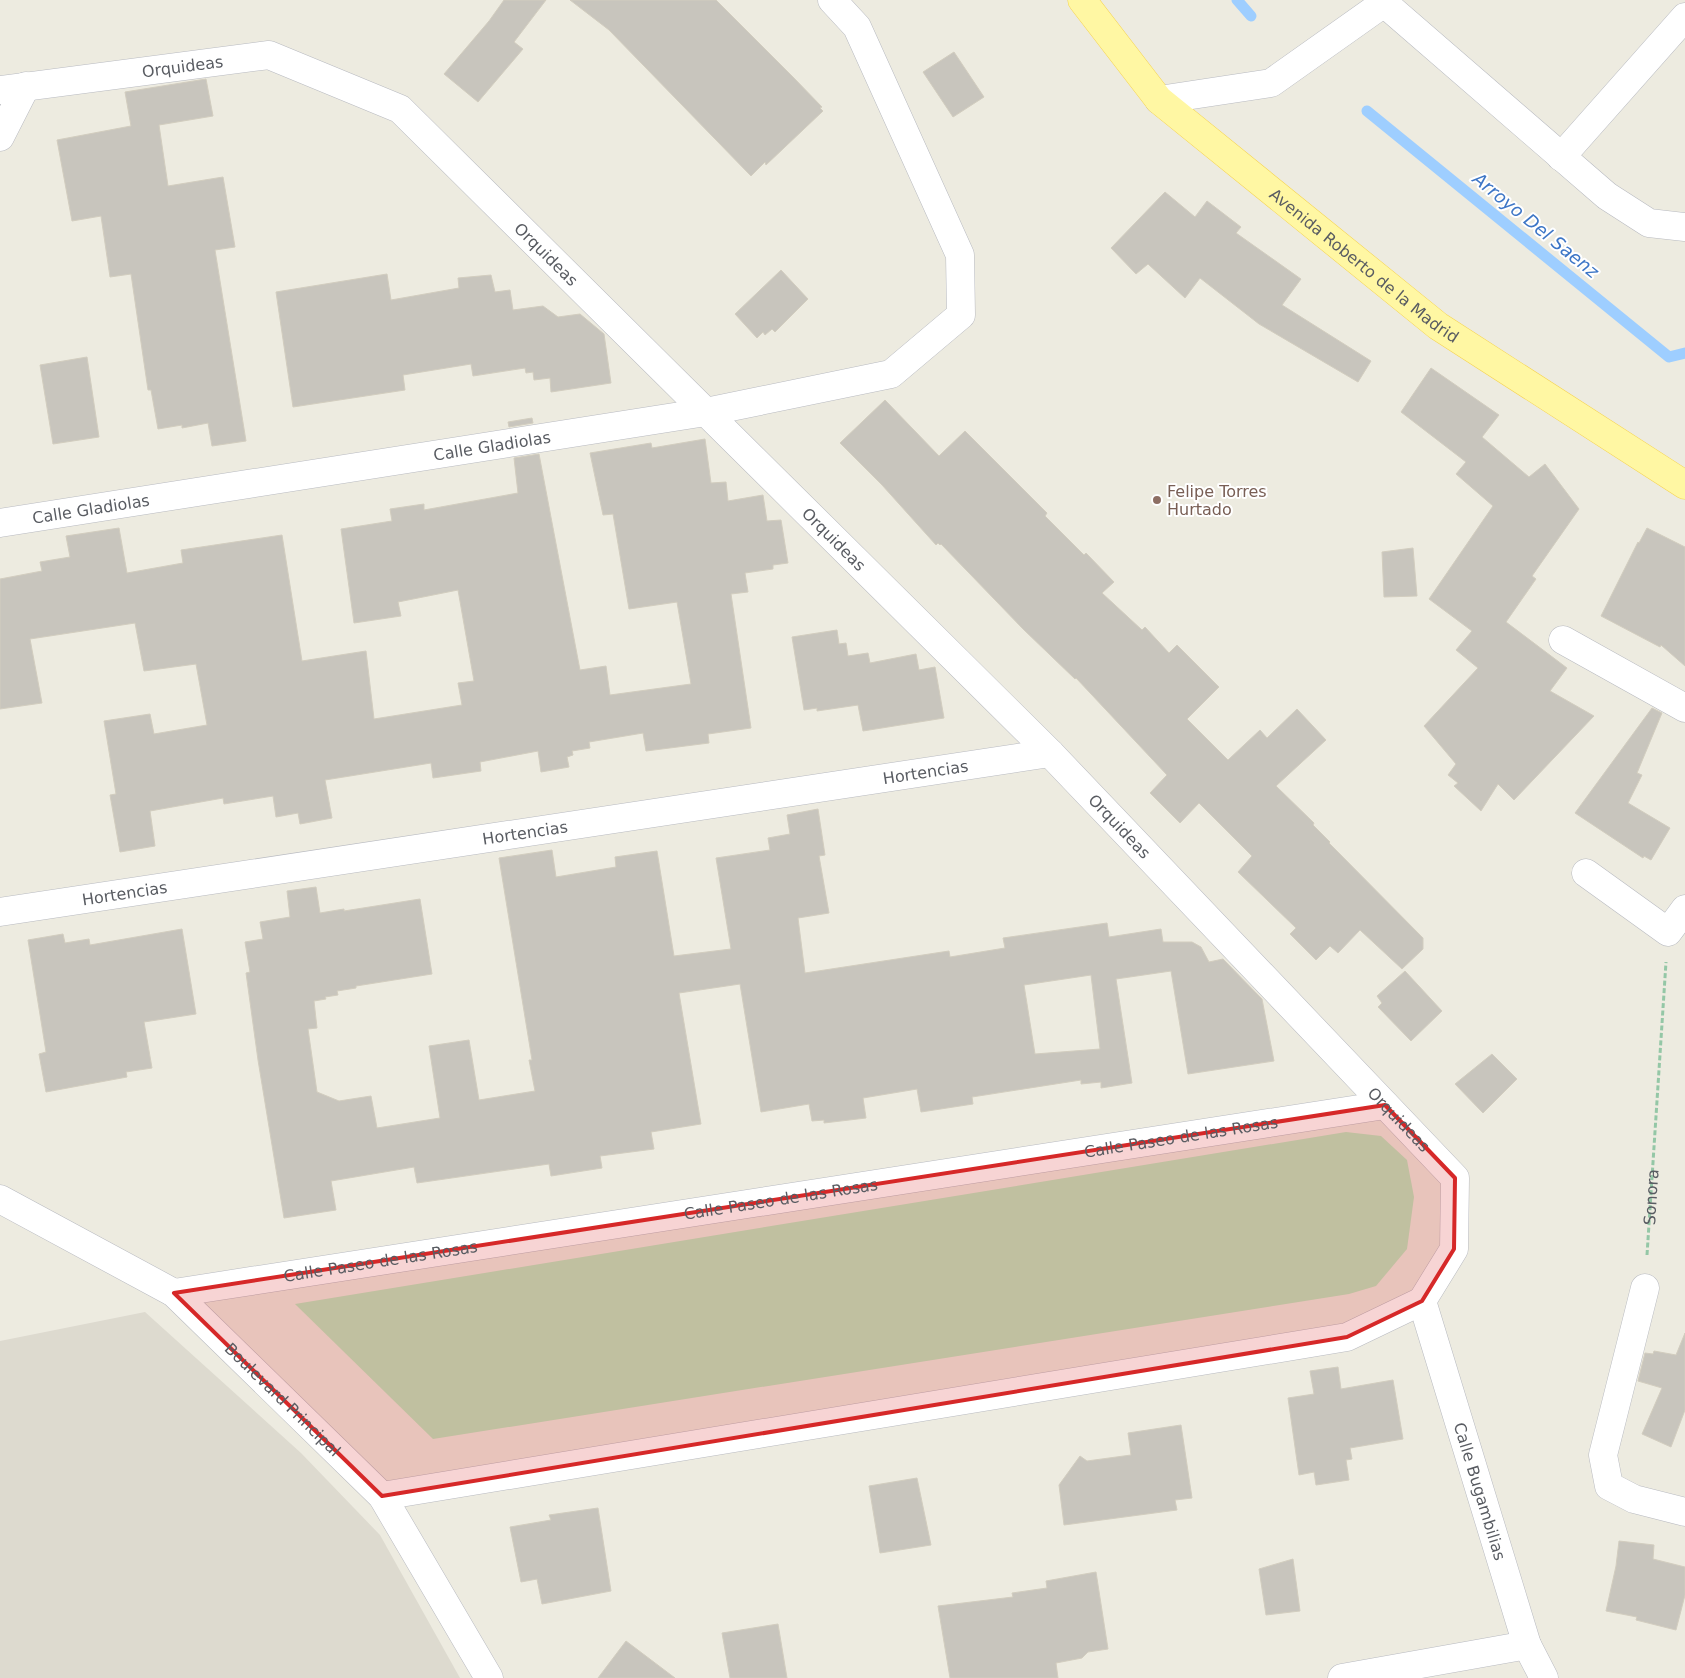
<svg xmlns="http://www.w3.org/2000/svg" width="1685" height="1678" font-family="'DejaVu Sans',sans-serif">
	<rect width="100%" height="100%" fill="#edebe0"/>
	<polygon fill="#dddacf" points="145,1312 301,1453 380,1535 460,1678 0,1678 0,1341"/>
	<polygon fill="#bbe6be" points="1346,1132 1381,1136 1407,1160 1414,1197 1407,1249 1376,1286 1349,1294 433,1439 295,1304"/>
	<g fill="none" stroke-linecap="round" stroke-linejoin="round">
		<g stroke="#9eceff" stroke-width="11">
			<polyline points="1237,0 1251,16"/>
			<polyline points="1367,111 1669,357 1685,353"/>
		</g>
	</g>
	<g fill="#c8c5bd" stroke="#d2cdbf" fill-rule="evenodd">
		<polygon points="504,0 546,0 514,42 523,49 478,102 444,74 489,21"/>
		<polygon points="570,0 716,0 792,76 822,107 820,108 823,111 766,165 765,162 751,176 609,30"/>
		<polygon points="954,52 984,97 953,117 923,72"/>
		<polygon points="206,79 213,116 159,125 168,186 223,177 235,247 215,250 246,441 212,446 208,423 182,428 182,425 158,429 151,390 148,390 131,274 110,277 101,216 72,221 57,140 131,126 125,92"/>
		<polygon points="1165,192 1195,217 1207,201 1241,227 1236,233 1301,279 1282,305 1371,361 1358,382 1259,324 1200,278 1185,298 1148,264 1136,274 1111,248"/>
		<polygon points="781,270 808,299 775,332 772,329 765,335 763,332 757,338 735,314"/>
		<polygon points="387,274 391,300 459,288 458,278 491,275 495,292 510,290 513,310 543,306 558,317 580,314 604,334 611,383 551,392 550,378 534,380 533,372 526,373 525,368 473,376 471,364 403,375 405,390 293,407 276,292"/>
		<polygon points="87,357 99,437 53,444 40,365"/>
		<polygon points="1431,368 1499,415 1482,437 1529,477 1545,464 1579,509 1532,576 1536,579 1506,622 1567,668 1550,691 1594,716 1514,800 1498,784 1481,811 1454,786 1458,783 1448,775 1456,764 1424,726 1478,668 1456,650 1472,631 1429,599 1493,506 1456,474 1466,462 1401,412"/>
		<polygon points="885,400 939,456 965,431 1047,513 1045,516 1084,555 1086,553 1114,582 1102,593 1142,630 1145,627 1169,653 1177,645 1219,687 1187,719 1228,760 1260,730 1267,738 1297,709 1326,740 1276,786 1314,823 1313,825 1330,842 1329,843 1423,938 1423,949 1402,969 1360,930 1338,953 1330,946 1316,960 1290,934 1296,928 1238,872 1252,856 1199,803 1180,823 1150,793 1167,775 1076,678 1075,679 1023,629 941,544 940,545 938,543 936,545 882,485 840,443"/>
		<polygon points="532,418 533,423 509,427 508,422"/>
		<polygon points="705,439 711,483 726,482 728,501 763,495 767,521 781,520 788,563 773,565 773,569 745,573 748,592 731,594 751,728 708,734 709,743 646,751 643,733 589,742 590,748 572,751 573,755 567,757 569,767 541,772 538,751 480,762 481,771 433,778 431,763 325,780 332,818 300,824 298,813 276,817 273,796 224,804 223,798 150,811 155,846 120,852 110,795 116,794 104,721 150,714 154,734 207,725 196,664 144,671 135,623 30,639 42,703 0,709 0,579 42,571 40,562 70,557 66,536 119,528 127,573 183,563 181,550 282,535 302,661 366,651 374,719 462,705 458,683 474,681 458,590 398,602 401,616 354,623 341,529 392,521 390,509 424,504 424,510 518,493 514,458 539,454 580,670 606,666 610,695 691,684 677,602 629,609 613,514 603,515 590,453 651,443 652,448"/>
		<polygon points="1647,528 1685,547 1685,666 1661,645 1660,647 1601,616 1638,542 1639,543"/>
		<polygon points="1413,548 1417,596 1384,597 1382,552"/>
		<polygon points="837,630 839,644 846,643 848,656 868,653 870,663 916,654 919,670 935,667 944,718 863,731 858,705 817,711 817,708 804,710 792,637"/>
		<polygon points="1652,708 1662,713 1637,773 1642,775 1628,803 1670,828 1651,860 1644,856 1643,858 1575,813"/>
		<path d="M818 809 825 855 819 856 829 913 798 918 805 973 949 951 950 957 1005 948 1003 938 1107 923 1109 937 1161 929 1163 942H1192L1201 947 1209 962 1223 959 1262 999 1274 1061 1188 1074 1171 971 1116 979 1132 1083 1101 1088V1082L1081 1084V1080L972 1097 973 1104 921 1112 917 1089 863 1098 866 1118 824 1123V1120L812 1121 809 1104 761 1112 740 984 679 993 701 1124 651 1132 654 1149 600 1156 602 1168 551 1176 549 1164 417 1183 414 1167 331 1181 336 1210 284 1218 258 1060 246 973 250 972 245 942 263 939 260 922 290 917 287 891 316 887 320 913 344 909V911L420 899 432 974 356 986V988L337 991 338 995 325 997 326 999 314 1001 317 1028 308 1029 317 1092 339 1101 371 1096 377 1128 440 1118 429 1046 469 1040 479 1100 535 1091 529 1060H532L499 858 552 850 556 877 616 867 615 857 657 851 674 956 731 949 716 858 770 850 768 838 790 834 787 815ZM1091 975 1100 1049 1035 1054 1024 985Z"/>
		<polygon points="182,929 196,1014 144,1022 152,1068 126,1072 127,1077 46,1092 39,1054 46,1052 28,940 63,934 65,943 89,939 90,945"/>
		<polygon points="1405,971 1442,1011 1411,1041 1378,1007 1382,1003 1377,996"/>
		<polygon points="1492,1054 1517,1079 1483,1113 1455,1084"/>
		<polygon points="1685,1333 1685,1410 1671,1447 1642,1434 1662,1388 1638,1381 1645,1353 1653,1354 1654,1351 1676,1355"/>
		<polygon points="1338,1367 1341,1389 1393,1380 1403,1439 1350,1448 1352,1459 1346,1460 1349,1480 1316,1485 1314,1472 1299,1475 1288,1398 1314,1394 1310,1371"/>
		<polygon points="1181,1425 1192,1498 1175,1500 1177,1510 1064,1525 1059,1485 1080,1456 1087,1461 1131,1455 1128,1433"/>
		<polygon points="917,1478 931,1545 880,1553 869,1486"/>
		<polygon points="598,1508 611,1591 542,1604 537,1579 521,1582 510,1527 551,1520 549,1515"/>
		<polygon points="1619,1541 1654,1545 1653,1559 1685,1567 1685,1595 1676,1630 1636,1620 1637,1617 1606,1611 1616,1566"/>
		<polygon points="1293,1559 1300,1611 1266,1615 1259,1569"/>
		<polygon points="1096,1572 1108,1649 1088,1652 1082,1658 1056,1663 1058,1678 950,1678 938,1606 1013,1597 1012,1593 1047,1588 1046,1581"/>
		<polygon points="778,1624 787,1678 730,1678 722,1633"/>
		<polygon points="626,1641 675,1678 598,1678"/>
	</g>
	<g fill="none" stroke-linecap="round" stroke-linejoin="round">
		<g stroke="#b8bac0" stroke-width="29">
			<g id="minor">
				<path id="s2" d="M0 90 269 55 400 109 1050 753 1455 1178 1454 1249 1422 1301"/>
				<polyline points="1159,100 1271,83 1384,3 1607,196 1649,223 1685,227"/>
				<polyline points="0,137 26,86"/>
				<polyline points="1561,157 1685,17"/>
				<path id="s3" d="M0 523 706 412 891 374 961 315 960 255 857 27 832 0"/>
				<polyline points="1563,640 1685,708"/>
				<polyline points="1586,873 1668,932 1685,909"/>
				<path id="s4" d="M0 912 1050 753"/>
				<path id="s5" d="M0 1199 174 1293 382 1496 489 1678"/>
				<polyline points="1645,1288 1603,1455 1609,1486 1634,1499 1685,1512"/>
				<path id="s6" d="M174 1293 1385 1105"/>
				<path id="s7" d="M1422 1301 1527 1645 1544 1678"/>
				<polyline points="382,1496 1347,1337 1422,1301"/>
				<polyline points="1342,1678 1527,1645"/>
			</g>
		</g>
		<g stroke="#f6d350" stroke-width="29">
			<g id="major">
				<path id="s8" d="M1082 0 1159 100 1438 326 1685 485"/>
			</g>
		</g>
		<path stroke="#94c7a6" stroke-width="3" stroke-dasharray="5 2.5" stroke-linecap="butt" id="s1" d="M1647 1255 1666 962"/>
		<use href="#minor" stroke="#fff" stroke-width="28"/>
		<use href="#major" stroke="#fff7a3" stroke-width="28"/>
	</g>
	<path fill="#d62828" fill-opacity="0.2" stroke="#d62828" stroke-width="4" stroke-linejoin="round" d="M1385 1105 1455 1178 1454 1249 1422 1301 1347 1337 382 1496 174 1293Z"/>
	<circle fill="#8d6e63" stroke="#fff" stroke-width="2" cx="1157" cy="500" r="5"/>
	<g text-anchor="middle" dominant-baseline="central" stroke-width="4" stroke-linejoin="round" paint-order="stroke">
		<g font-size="16" fill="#595c62" stroke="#fff">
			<text stroke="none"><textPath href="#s2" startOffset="184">Orquideas</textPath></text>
			<text stroke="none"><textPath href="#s2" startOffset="619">Orquideas</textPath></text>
			<text stroke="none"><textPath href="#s8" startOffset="390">Avenida Roberto de la Madrid</textPath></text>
			<text stroke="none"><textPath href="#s3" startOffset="498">Calle Gladiolas</textPath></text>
			<text stroke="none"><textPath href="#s3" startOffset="92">Calle Gladiolas</textPath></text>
			<text stroke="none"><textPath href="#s2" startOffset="1024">Orquideas</textPath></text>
			<text stroke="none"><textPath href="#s4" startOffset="936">Hortencias</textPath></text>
			<text stroke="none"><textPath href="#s2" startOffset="1429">Orquideas</textPath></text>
			<text stroke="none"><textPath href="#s4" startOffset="531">Hortencias</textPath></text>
			<text stroke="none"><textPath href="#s4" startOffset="126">Hortencias</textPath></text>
			<text stroke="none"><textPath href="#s2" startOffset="1834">Orquideas</textPath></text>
			<text stroke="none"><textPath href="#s6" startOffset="1019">Calle Paseo de las Rosas</textPath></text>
			<text stroke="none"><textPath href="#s1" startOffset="58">Sonora</textPath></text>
			<text stroke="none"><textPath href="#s6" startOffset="614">Calle Paseo de las Rosas</textPath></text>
			<text stroke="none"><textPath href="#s6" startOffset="209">Calle Paseo de las Rosas</textPath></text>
			<text stroke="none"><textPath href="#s5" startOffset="350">Boulevard Principal</textPath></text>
			<text stroke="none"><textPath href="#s7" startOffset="199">Calle Bugambilias</textPath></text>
		</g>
		<g font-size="16" fill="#785e54" stroke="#fff" text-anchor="start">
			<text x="1167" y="491">Felipe Torres<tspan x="1167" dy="18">Hurtado</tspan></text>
		</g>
		<g font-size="18" font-style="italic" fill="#3d76c6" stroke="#fff">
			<text transform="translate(1536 225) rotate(39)">Arroyo Del Saenz</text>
		</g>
	</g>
</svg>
